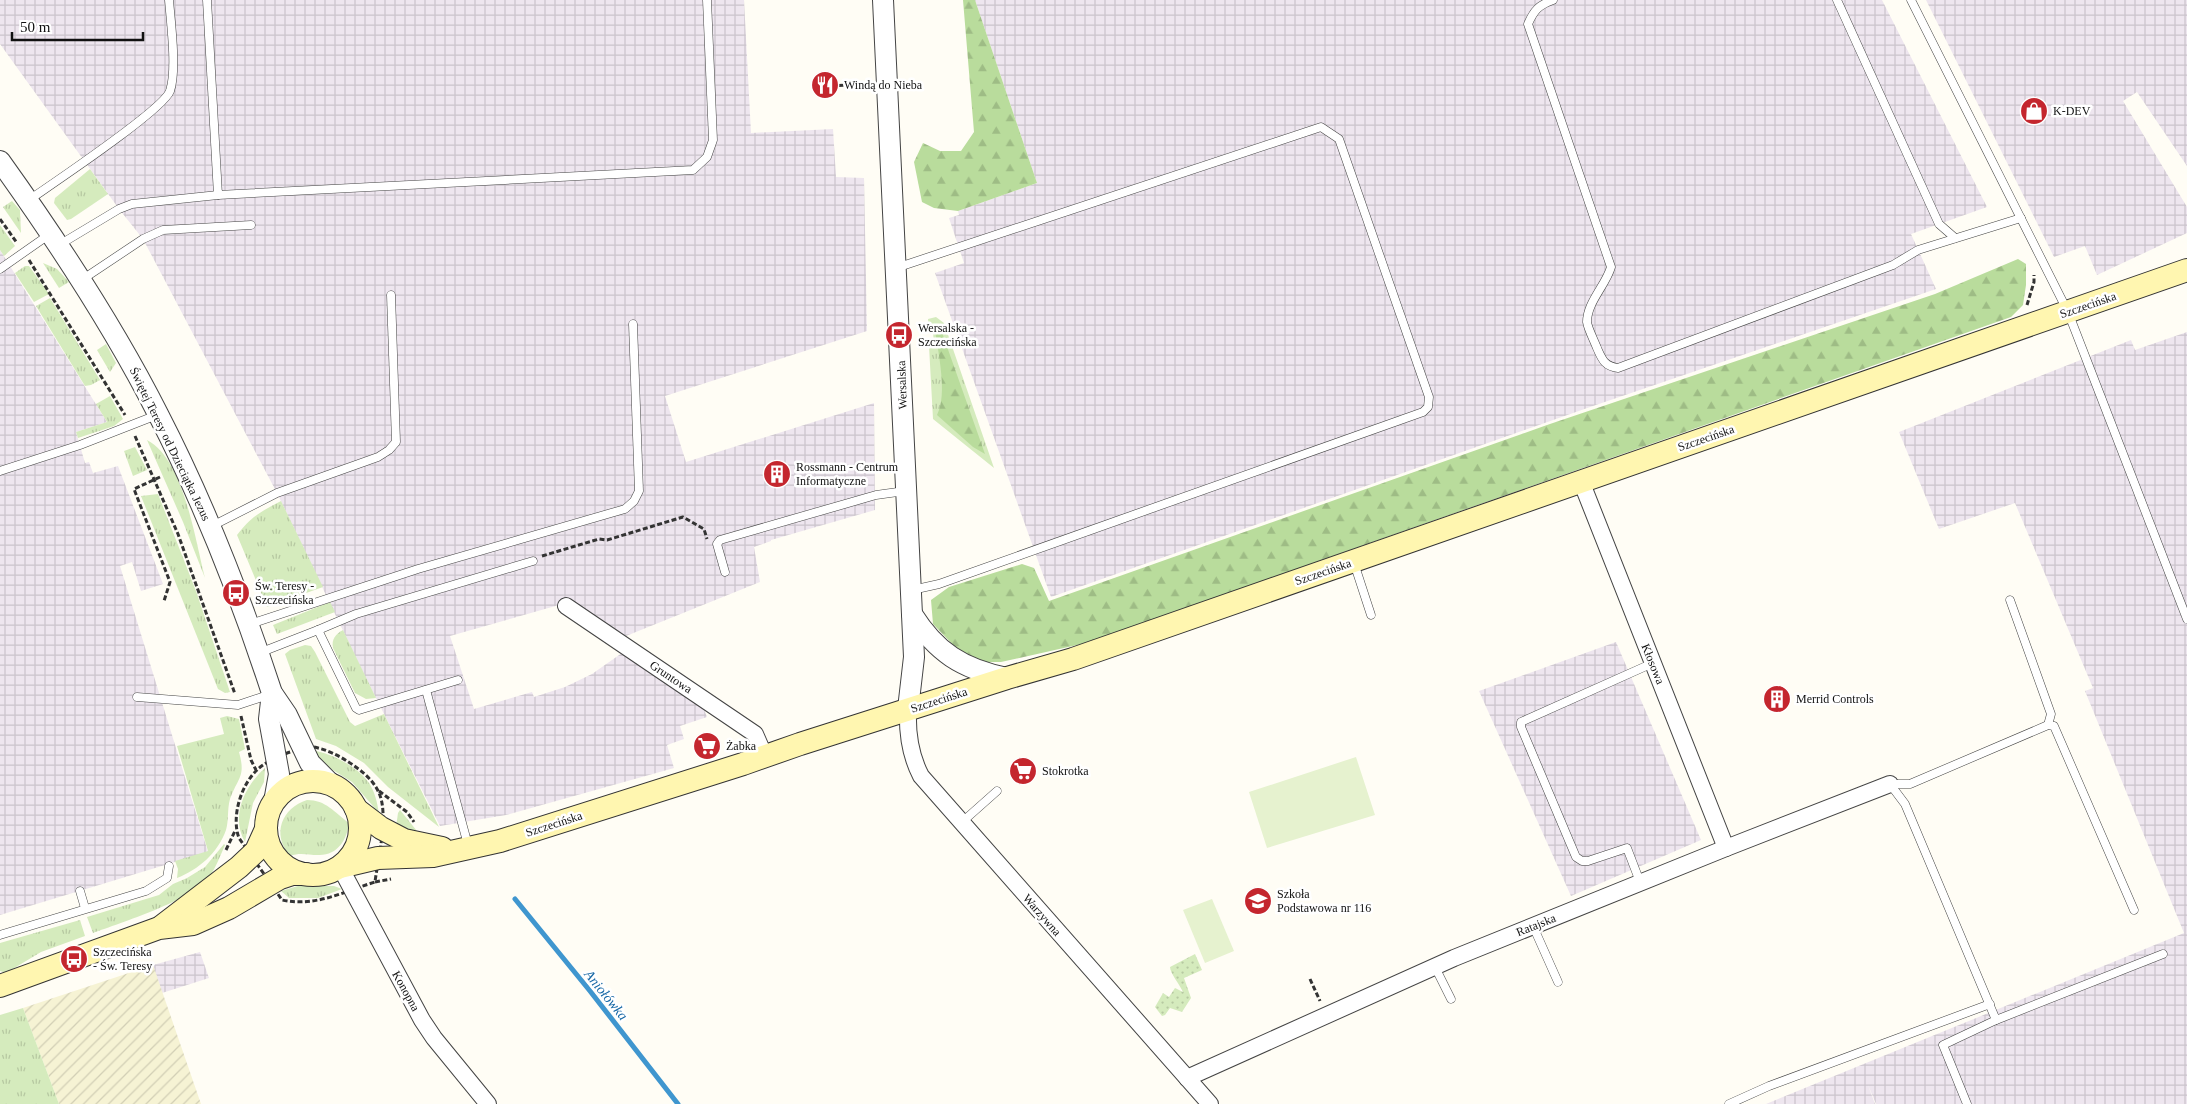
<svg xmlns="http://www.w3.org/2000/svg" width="2187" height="1104" font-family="'Times New Roman',serif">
	<defs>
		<pattern id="industrial-grid" width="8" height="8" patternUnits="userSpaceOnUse" patternTransform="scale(1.25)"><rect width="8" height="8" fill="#eee6ef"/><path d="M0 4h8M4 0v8" fill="none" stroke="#cbc4cc"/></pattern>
		<pattern id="farmland-furrows" width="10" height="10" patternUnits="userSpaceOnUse" patternTransform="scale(1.25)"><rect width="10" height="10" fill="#f6f3d4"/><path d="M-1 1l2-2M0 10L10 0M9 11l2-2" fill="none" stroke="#d2cfb5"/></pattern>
		<pattern id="grass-tufts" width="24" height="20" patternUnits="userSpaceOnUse" patternTransform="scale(1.25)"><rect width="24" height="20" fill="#d5ebbd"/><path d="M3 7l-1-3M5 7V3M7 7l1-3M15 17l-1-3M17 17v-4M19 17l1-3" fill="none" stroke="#b6c8a1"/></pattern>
		<pattern id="forest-firs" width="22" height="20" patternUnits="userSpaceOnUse" patternTransform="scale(1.25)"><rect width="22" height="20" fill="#b9dc9c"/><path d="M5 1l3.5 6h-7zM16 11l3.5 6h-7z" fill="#9ebc85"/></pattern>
		<pattern id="park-dots" width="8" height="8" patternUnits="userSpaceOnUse" patternTransform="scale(1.25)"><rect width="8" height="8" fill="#d5ebbd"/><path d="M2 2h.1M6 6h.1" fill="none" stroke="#b6c8a1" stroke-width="1.8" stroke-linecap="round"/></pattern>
	</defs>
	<rect width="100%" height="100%" fill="#fffdf5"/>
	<g fill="url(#industrial-grid)">
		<polygon points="0,0 744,0 751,133 833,129 836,177 864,178 867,331 665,396 686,462 874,403 875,510 771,540 771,541 754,547 760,582 626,636 573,601 450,636 474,709 532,692 534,697 565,687 592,674 622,653 703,707 707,717 680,726 684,739 667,745 674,768 506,815 440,826 359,664 277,493 143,239 119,209 0,44"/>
		<polygon points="975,0 1882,0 1987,207 1911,234 1936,289 1593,406 1051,597 935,273 964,263 949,218 959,215 958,211 1037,183"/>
		<polygon points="1926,0 2187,0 2187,166 2137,92 2123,101 2187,207 2187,233 2097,275 2085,246 2054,257"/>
		<polygon points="0,250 107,422 76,432 85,463 89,462 93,473 118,466 163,584 141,591 132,562 120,566 208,852 0,915"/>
		<polygon points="2187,332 2187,1104 1876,1104 1868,1085 1875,1104 1766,1104 2184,933 2085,691 2093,688 2015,503 1939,529 1899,432 2131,340 2135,350"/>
		<polygon points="1616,642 1701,840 1571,896 1479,691"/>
		<polygon points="200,952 209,978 162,993 153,965"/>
	</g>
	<polygon fill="url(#farmland-furrows)" points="153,965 201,1104 59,1104 23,1008"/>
	<g fill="url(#grass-tufts)">
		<polygon points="90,169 108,194 71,219 67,220 54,203 55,198"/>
		<polygon points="12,201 20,210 21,233 3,207"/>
		<polygon points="0,225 15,246 4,256 0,250"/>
		<polygon points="43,263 57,269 69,282 59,288"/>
		<polygon points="25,266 29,266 49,294 34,302 15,273"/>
		<polygon points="50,298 100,380 91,385 85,386 36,306"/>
		<polygon points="936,317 944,323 994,468 933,419 929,346 934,345 933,332 929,332 928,319"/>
		<polygon points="106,344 116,363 110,372 97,350"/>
		<polygon points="110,396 123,419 114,426 78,438 76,432 107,422 96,404"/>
		<path d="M147 440C184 459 195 540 205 578L183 522Z"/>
		<polygon points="135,447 147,470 133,476 124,451"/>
		<polygon points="158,494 196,591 230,692 225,693 218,689 141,496"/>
		<path d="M281 501 323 587 267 607 237 535C252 516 260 512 281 501Z"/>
		<polygon points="330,602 335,612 277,634 273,625"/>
		<path d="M343 630 376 698 366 699 355 693 333 648C331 639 336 634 343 630Z"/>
		<polygon points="305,645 311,646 315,652 350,722 355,726 384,714 439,827 388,787 364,763 336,746 316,739 285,654 290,650"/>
		<path d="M227 716 239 719 245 749 239 752C246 777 238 777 230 799 227 810 229 820 226 830 218 853 198 870 177 878L178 869 175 861 208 851 177 746 224 734 220 718Z"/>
		<path d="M311 750C331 753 357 766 369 783 375 792 377 802 379 813L352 782 325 765Z"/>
		<path d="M265 768 264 782 253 803 245 842C230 816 245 786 265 768Z"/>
		<path d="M307 800C326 800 334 812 349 823 347 840 337 856 318 855 308 855 300 852 290 856 271 834 282 808 307 800Z"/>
		<polygon points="400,810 417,831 417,835 396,827 398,813"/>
		<path d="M224 844 225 845C220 856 216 868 209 877 193 900 120 923 93 933L87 917 159 895 173 884 187 878 205 867Z"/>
		<polygon points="298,886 334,886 342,889 318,898 289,898 281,891"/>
		<polygon points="80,920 85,936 41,952 6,973 0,971 0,943"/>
		<polygon points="23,1008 59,1104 0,1104 0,1015"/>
	</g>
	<g fill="url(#forest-firs)">
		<polygon points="963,0 975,0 1037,183 958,211 934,208 922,202 914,162 923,143 940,151 961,151 974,132"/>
		<polygon points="2018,259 2026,264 2026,285 2023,305 2011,317 1086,643 1001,662 984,662 960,652 933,624 931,600 949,587 1022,564 1034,568 1049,601 1547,425 1935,294"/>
		<path d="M939 324 985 454 973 447 937 415C948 394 938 353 935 329Z"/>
	</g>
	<path fill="url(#park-dots)" d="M1195 954 1202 970 1184 978 1191 998 1182 1012 1170 1008 1165 1015 1162 1016 1155 1007 1163 993 1169 997 1175 988 1183 992C1180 985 1170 973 1170 967Z"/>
	<g fill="#e6f2cf">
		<polygon points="1356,757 1375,815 1267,848 1249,792"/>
		<polygon points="1212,899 1234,951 1205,963 1183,910"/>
	</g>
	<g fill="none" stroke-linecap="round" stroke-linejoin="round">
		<polyline stroke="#3f96cf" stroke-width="5" points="515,899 590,991 678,1104"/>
		<g stroke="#444" stroke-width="9">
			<g id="service">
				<polyline points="207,0 218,195 693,170 707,157 713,140 707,0"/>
				<path d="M1553 0C1539 5 1534 10 1528 24L1611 267C1606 285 1587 302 1587 322 1588 329 1594 340 1597 348 1602 359 1604 366 1618 368L1893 265 1918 250 2021 218"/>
				<polyline points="1837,0 1939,224 1955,238"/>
				<polyline points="1911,0 2068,312 2187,619"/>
				<path d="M29 200C52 184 163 110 170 91 177 70 171 24 169 0"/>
				<polyline points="59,245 119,209 132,204 218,195"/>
				<polyline points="896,268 1321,127 1339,139 1429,397 1428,407 1423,412 939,584 912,590"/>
				<polyline points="0,269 50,234"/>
				<polyline points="83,279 143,239 163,230 251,225"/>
				<polyline points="0,471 80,445 157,415"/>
				<polyline points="212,526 277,493 378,457 389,450 396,442 391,295"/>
				<polyline points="1354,563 1371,615"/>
				<polyline points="725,572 717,544 720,540 876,495 905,491"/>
				<polyline points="2010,600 2051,714 2048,725"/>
				<polyline points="250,624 418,569 625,509 634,501 639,491 633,324"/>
				<polyline points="318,630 356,614 533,561"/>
				<polyline points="259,653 318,630 356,708 359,710 458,680"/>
				<polyline points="426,690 468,845"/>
				<polyline points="137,697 238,705 271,694"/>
				<polyline points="1890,784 1905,804 1996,1020 2163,954"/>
				<polyline points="1890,784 1910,784 2048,725 2054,726 2134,910"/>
				<polyline points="961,823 997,791"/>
				<polyline points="1640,882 1627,848 1588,861 1582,861 1576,857 1521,727 1521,722 1653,663"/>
				<polyline points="80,891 85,908"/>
				<polyline points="1533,926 1558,982"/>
				<polyline points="0,935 146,891 167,878 169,866"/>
				<polyline points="1435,967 1451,999"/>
				<polyline points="1729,1104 1769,1086 1990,1004"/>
				<polyline points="1967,1104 1943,1045 1996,1020"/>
			</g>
		</g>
		<g stroke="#444" stroke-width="18">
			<g id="minor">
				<polyline points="1581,481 1726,848"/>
				<polyline points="566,606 755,734 765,757"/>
				<path d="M908 709C907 733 910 755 921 776L1210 1104"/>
				<polyline points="340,867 422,1020 434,1038 488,1104"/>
				<polyline points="1187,1078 1454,958 1726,848 1890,784"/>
			</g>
		</g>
		<g stroke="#444" stroke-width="22">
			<g id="tertiary">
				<polyline points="883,0 914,657 908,709"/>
				<path d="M0 161C58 242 113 325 158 414 204 503 241 598 272 693L287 715 310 763 333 786"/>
				<path d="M912 614C936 652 962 669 1007 678"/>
				<polyline points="272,693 269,719 279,774 274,802"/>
			</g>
		</g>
		<g stroke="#333" stroke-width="24">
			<g id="secondary">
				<circle cx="313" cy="828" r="47"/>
				<polyline points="356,809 381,828 404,840 442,848"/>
				<polyline points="340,867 378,858 433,856 500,841 743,764 800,744 1007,678 1073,659 2187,270"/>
				<polyline points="162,926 239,867 256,851 266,829"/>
				<polyline points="0,986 159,928 193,924 229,908 280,878 292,874 306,874"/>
			</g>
		</g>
		<g stroke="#333" stroke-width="3" stroke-dasharray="5 2.5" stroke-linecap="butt">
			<polyline points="831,86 864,84"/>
			<polyline points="0,219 17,243"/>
			<polyline points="29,260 125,415"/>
			<polyline points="2027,305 2034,282 2034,275"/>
			<polyline points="135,436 178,534 235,694"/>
			<polyline points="160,477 134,489 170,582 164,601"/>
			<polyline points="542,556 599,539 607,540 683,517 704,529 707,539"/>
			<polyline points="241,716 251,760 256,770"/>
			<path d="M314 747C328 750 340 756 353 765 363 772 374 781 379 793 389 815 378 858 375 882 343 892 316 907 282 900L239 838C231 817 241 785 257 770 269 758 297 748 314 747Z"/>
			<polyline points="379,791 407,812 414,822"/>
			<polyline points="226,850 235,831"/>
			<polyline points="375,882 391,879"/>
			<polyline points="1310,979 1320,1001"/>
		</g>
		<use href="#service" stroke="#fff" stroke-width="8"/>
		<use href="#minor" stroke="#fff" stroke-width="16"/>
		<use href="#tertiary" stroke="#fff" stroke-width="20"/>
		<use href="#secondary" stroke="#fff6b0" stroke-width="22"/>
	</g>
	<defs>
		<g id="restaurant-disc" transform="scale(1.4375)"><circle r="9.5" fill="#c4262e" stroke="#fff"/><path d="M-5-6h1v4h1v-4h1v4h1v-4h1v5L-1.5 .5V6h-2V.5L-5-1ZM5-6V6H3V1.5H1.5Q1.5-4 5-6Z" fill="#fff"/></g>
		<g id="shop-disc" transform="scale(1.4375)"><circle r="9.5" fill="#c4262e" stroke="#fff"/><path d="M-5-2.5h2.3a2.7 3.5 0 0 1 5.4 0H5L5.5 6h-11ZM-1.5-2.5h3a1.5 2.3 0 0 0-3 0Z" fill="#fff"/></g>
		<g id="bus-disc" transform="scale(1.4375)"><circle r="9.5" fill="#c4262e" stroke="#fff"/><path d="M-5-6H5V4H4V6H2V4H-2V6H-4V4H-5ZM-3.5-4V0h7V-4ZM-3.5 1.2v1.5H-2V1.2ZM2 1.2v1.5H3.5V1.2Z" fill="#fff"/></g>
		<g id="building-disc" transform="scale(1.4375)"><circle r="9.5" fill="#c4262e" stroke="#fff"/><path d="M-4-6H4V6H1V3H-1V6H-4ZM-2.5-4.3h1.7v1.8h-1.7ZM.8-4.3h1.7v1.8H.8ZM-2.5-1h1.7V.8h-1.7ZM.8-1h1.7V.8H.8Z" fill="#fff"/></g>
		<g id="supermarket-disc" transform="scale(1.4375)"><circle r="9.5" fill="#c4262e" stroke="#fff"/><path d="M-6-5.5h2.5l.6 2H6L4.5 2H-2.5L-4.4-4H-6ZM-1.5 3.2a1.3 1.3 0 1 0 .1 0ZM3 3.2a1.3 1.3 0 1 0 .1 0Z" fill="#fff"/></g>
		<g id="school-disc" transform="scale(1.4375)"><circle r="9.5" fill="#c4262e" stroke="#fff"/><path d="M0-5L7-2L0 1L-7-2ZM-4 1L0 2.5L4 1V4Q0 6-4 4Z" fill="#fff"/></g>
	</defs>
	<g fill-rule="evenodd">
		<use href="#restaurant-disc" x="825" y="85"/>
		<use href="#shop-disc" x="2034" y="111"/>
		<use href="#bus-disc" x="899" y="335"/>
		<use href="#building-disc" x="777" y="474"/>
		<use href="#bus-disc" x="236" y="593"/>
		<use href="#building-disc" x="1777" y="699"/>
		<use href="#supermarket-disc" x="707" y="746"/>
		<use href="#supermarket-disc" x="1023" y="771"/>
		<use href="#school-disc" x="1258" y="901"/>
		<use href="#bus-disc" x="74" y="959"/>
	</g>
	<g text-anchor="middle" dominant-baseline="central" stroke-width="5" stroke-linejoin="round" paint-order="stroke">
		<g font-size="12" fill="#111" stroke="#fff" text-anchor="start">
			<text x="844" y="85">Windą do Nieba</text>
			<text x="2053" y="111">K-DEV</text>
			<text x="918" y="328">Wersalska -<tspan x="918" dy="14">Szczecińska</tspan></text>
			<text x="796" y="467">Rossmann - Centrum<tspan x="796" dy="14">Informatyczne</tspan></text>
			<text x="255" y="586">Św. Teresy -<tspan x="255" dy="14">Szczecińska</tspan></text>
			<text x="1796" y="699">Merrid Controls</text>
			<text x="726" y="746">Żabka</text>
			<text x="1042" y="771">Stokrotka</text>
			<text x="1277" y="894">Szkoła<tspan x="1277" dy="14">Podstawowa nr 116</tspan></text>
			<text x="93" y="952">Szczecińska<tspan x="93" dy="14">- Św. Teresy</tspan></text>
		</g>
		<g font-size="12" fill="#111" stroke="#fff">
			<text transform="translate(2088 305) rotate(-19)">Szczecińska</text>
			<text transform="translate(902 385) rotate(-92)">Wersalska</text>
			<text transform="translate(1706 438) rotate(-19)">Szczecińska</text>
			<text transform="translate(170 444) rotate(64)">Świętej Teresy od Dzieciątka Jezus</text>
			<text transform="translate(1323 572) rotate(-19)">Szczecińska</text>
			<text transform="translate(1653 664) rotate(68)">Kłosowa</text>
			<text transform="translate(671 677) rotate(34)">Gruntowa</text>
			<text transform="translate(939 700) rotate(-18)">Szczecińska</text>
			<text transform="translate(554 824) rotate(-18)">Szczecińska</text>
			<text transform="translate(1042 915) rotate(49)">Warzywna</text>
			<text transform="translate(1536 925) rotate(-22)">Ratajska</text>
			<text transform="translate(406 991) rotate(61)">Konopna</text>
		</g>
		<g font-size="14" font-style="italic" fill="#1768a6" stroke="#fff">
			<text transform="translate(606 995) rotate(51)">Aniołówka</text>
		</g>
	</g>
	<path d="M12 32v8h131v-8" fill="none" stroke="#111111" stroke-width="2.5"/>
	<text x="20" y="32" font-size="15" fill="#111111" stroke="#ffffff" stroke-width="4" paint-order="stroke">50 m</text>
</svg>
